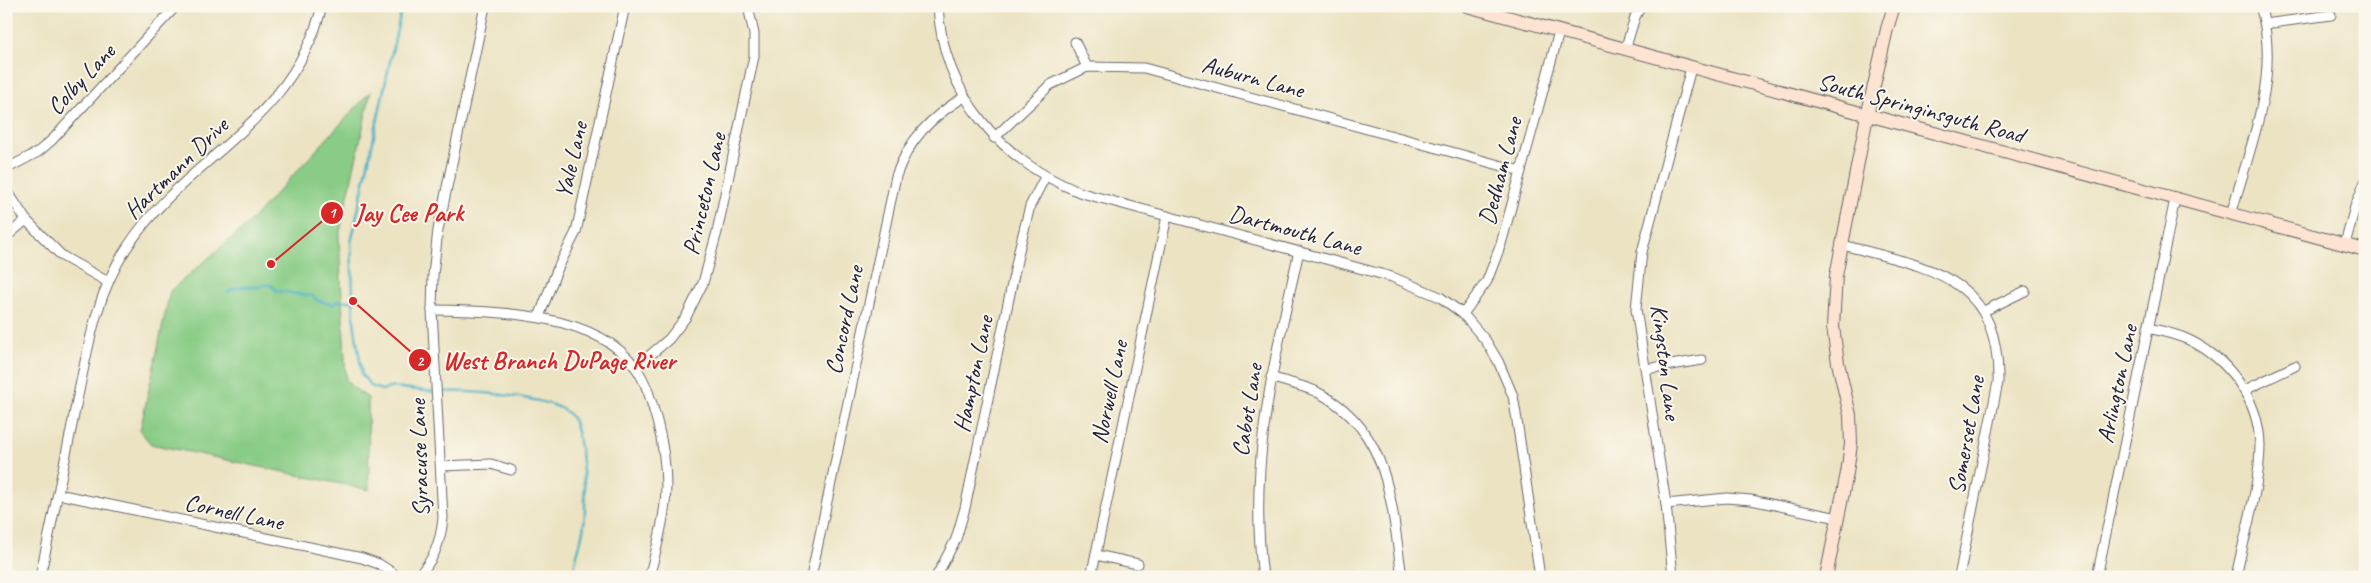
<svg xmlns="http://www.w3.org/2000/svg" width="2371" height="583" font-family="Caveat,sans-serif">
	<rect width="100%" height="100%" fill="#fbf7ec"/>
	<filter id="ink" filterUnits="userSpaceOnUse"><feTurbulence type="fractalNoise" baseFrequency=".02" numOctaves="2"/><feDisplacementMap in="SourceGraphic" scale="10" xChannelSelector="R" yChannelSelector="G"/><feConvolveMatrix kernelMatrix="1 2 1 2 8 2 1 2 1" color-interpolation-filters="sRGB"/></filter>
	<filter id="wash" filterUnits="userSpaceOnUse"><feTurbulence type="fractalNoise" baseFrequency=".0096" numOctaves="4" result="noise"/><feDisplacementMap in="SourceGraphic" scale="20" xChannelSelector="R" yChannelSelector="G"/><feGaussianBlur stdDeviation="1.12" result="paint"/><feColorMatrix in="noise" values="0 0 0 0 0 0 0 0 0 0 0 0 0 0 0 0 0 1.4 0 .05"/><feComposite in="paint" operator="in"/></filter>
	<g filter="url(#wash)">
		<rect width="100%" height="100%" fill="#ebe3c2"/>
		<polygon fill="#88cc85" stroke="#557760" points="371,91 339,237 346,379 351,386 368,398 369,490 151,444 140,431 170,291 247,225"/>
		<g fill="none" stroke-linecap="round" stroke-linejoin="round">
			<g stroke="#48b1c6" stroke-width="2.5">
				<polyline points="402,6 351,243 354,321 362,375 371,386 382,390 393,387 434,392"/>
				<path d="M228 292C241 285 242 287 255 287 261 287 265 284 271 285L277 291 313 296 318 301 333 304 337 301H352"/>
				<path d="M440 392C465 390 554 396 570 415 582 429 587 504 584 524 582 542 574 559 573 577"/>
			</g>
		</g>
	</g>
	<g filter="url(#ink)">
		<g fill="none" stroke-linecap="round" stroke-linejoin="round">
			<g stroke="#68666a" stroke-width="11">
				<g id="street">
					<path d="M938 6C943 95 1002 162 1082 193L1392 277 1440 297 1463 314 1486 341 1498 361 1513 396 1516 414 1540 577"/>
					<polyline points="2265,24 2331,15"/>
					<polyline points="1075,42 1087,67"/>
					<polyline points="1625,50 1635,17 1641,6"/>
					<polyline points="994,138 1050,85 1087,67 1144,68 1521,171"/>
					<polyline points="6,169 38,152 52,140 176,6"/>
					<polyline points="6,189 26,220 62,256 108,282"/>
					<path d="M2231 215C2249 148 2282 75 2260 6"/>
					<polyline points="6,237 26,220"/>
					<polyline points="2345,244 2355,207 2365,182"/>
					<path d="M1843 245C1927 268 2000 274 1998 382L1959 577"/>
					<path d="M432 310C493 311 597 312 636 368 647 383 652 404 657 421 673 483 666 516 649 577"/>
					<polyline points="1984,311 2025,291"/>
					<polyline points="1463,314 1487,281 1501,244 1559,32"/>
					<polyline points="539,317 557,270 576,232 625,6"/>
					<path d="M2148 328C2162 331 2176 334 2189 340 2229 359 2259 400 2260 445 2260 485 2244 537 2236 577"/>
					<polyline points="636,367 669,339 686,317 703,283 717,232 754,56 754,34 748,6"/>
					<polyline points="1646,369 1702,360"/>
					<path d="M1271 377C1285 382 1301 385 1315 391 1391 428 1391 504 1402 577"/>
					<polyline points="2245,390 2295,366"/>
					<polyline points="441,466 491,464 511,470"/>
					<polyline points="58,494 362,558 379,564 399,577"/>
					<polyline points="1666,504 1727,498 1751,500 1838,518"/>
					<polyline points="1096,555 1138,564"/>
					<path d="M40 577C52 521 64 466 75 410 87 355 94 298 126 249 185 156 292 126 322 6"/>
					<path d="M416 577C434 562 441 540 443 518L432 310 433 275 438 230 485 6"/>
					<path d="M811 577 896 176C909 139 931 117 964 97"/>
					<polyline points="936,577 956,539 965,508 1020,246 1030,206 1045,177"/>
					<polyline points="1091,577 1167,216"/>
					<path d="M1263 577C1248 462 1274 363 1299 251"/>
					<polyline points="1673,577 1666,504 1636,309 1642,252 1691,68"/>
					<polyline points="2097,577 2175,199"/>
				</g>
			</g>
			<g stroke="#68666a" stroke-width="14">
				<g id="secondary">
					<polyline points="1467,6 2365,250"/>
					<polyline points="1826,577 1847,473 1851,444 1850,415 1838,363 1833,327 1836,276 1867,116 1887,29 1894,6"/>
				</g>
			</g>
			<use href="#street" stroke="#fff" stroke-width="9"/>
			<use href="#secondary" stroke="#fde3d1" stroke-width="12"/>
		</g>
	</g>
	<g text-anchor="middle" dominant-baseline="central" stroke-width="4" stroke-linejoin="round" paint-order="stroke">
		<g font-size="24" fill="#22223b" stroke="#fbf7ec">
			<text transform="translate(1253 77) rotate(15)">Auburn Lane</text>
			<text transform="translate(81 79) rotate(-47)">Colby Lane</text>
			<text transform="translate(1921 108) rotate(15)">South Springinsguth Road</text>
			<text transform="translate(571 160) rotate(-77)">Yale Lane</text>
			<text transform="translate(176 168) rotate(-44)">Hartmann Drive</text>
			<text transform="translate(1500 171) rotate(-75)">Dedham Lane</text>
			<text transform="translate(704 194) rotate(-77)">Princeton Lane</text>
			<text transform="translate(1295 230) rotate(15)">Dartmouth Lane</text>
			<text transform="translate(844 320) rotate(-78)">Concord Lane</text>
			<text transform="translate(1666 362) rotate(83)">Kingston Lane</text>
			<text transform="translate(973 374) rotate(-78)">Hampton Lane</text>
			<text transform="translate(2117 384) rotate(-78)">Arlington Lane</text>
			<text transform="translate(1109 392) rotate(-78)">Norwell Lane</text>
			<text transform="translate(1247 410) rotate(-81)">Cabot Lane</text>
			<text transform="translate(1966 435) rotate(-80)">Somerset Lane</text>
			<text transform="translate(419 458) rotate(-92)">Syracuse Lane</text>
			<text transform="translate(234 512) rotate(12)">Cornell Lane</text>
		</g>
	</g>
	<path fill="none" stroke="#d62828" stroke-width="2" d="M271 264L332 213M353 301L420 360"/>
	<g fill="#d62828" stroke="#fbf7ec" stroke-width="2">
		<circle cx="271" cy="264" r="5"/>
		<circle cx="353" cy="301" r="5"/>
		<circle cx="332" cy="213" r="12"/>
		<circle cx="420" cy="360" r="12"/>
	</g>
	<g font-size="15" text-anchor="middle" font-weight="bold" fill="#fff">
		<text x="332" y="218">1</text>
		<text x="420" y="366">2</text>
	</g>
	<g font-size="25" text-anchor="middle" font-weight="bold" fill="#d62828" stroke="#fbf7ec" stroke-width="4" stroke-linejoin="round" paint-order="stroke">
		<text x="409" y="221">Jay Cee Park</text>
		<text x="559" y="369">West Branch DuPage River</text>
	</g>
	<rect width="2371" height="583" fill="none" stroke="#fbf7ec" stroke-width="25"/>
</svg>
